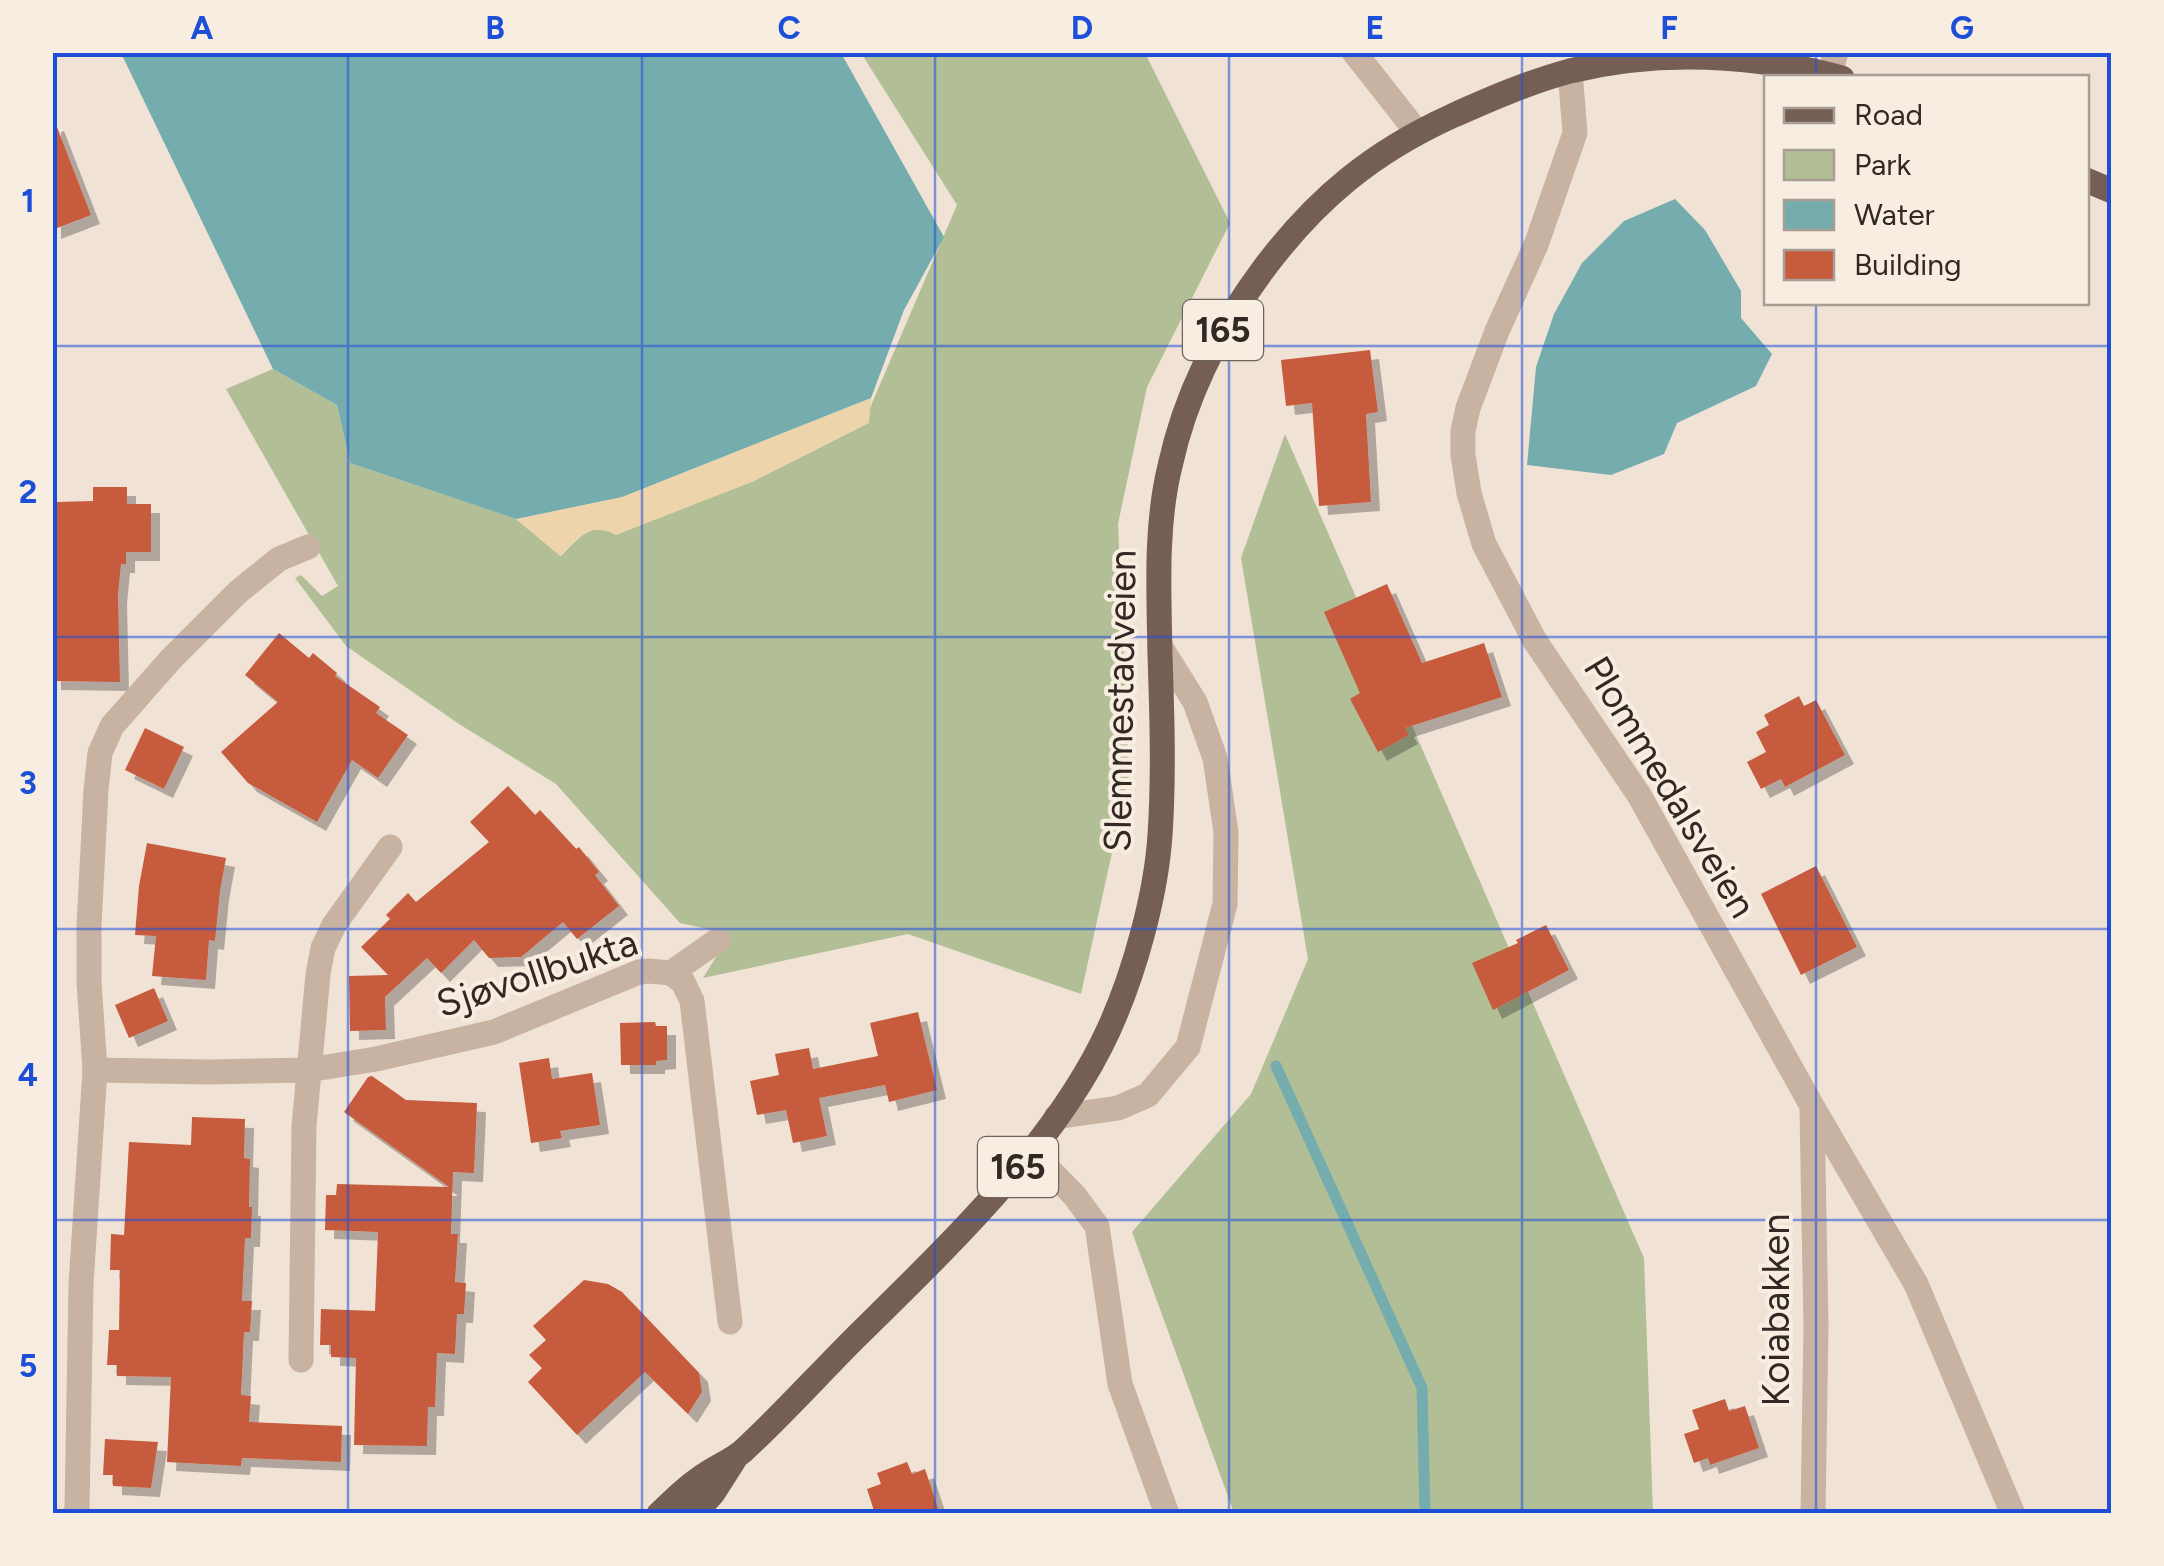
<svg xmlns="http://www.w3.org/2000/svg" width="2164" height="1566" font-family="Figtree,sans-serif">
	<defs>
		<filter id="shadow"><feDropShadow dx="9" dy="9" stdDeviation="0" flood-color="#0004"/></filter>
	</defs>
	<rect width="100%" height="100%" fill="#f0e3d6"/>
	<g fill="#b2bf96">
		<path d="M861 53H1145L1230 223 1147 387 1118 524 1129 775 1081 994 908 934 703 978 730 934 680 923 556 784 459 724 346 646 295 578 301 575 322 596 338 586 226 389 273 369 337 405 350 463 516 519 561 556C579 538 589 521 616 534L754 481 869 410 957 205Z"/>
		<polygon points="1285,434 1644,1258 1653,1513 1234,1513 1132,1232 1251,1094 1308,959 1241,558"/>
	</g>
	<path fill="#edd4ab" d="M871 398 869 423 754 481 616 535C589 521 578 538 560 556L516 519 622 497Z"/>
	<g fill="#75acad">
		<polygon points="121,53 841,53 944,237 904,310 871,398 622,497 516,519 350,463 337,405 273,369"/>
		<polygon points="1675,199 1705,230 1741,291 1741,318 1772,354 1756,386 1677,423 1664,454 1611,475 1527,465 1536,367 1554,314 1582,263 1624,221"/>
	</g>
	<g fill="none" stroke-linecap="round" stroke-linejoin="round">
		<polyline stroke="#75acad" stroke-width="11" points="1276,1066 1422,1388 1425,1514"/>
	</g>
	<g fill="#c65b3e" filter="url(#shadow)">
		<polygon points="55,122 91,215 52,230 52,123"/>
		<polygon points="1370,350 1378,412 1366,414 1371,502 1319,506 1312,403 1286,406 1281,360"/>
		<polygon points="93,487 127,487 127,504 151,504 151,552 126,552 126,564 121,564 118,595 120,682 52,681 52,543 57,543 57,502 93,501"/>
		<polygon points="1387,584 1422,663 1484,643 1502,697 1405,728 1409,735 1378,752 1350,699 1360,693 1324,612"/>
		<polygon points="279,633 309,658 313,653 337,673 335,676 380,707 376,713 408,735 378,778 352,760 317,822 248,783 221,752 278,702 245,675"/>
		<polygon points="1799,696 1804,706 1816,700 1845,755 1785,787 1781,779 1761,789 1747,762 1766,752 1756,732 1769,725 1764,715"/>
		<polygon points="145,728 184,747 164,789 125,770"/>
		<polygon points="508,786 535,815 540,810 576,849 579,847 599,872 595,875 619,906 577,939 563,922 521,957 489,958 474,940 441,973 427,958 385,997 386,1030 350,1031 349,976 388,975 361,947 390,919 386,915 408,893 416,902 489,842 470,822"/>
		<polygon points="147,843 226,858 220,891 215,941 209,940 206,980 152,976 156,936 135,935 139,886"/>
		<polygon points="1816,866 1857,947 1801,975 1761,894"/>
		<polygon points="1546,925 1569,970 1493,1010 1472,963 1518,943 1516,940"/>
		<polygon points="154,988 168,1021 129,1038 115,1005"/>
		<polygon points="918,1012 937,1090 889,1102 885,1085 819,1098 827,1136 793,1143 786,1110 757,1115 750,1081 779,1075 775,1054 809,1048 813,1069 878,1056 870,1023"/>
		<polygon points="655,1022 656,1026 667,1026 667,1060 656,1061 656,1065 621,1065 620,1023"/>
		<polygon points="549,1058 552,1079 592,1073 600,1125 560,1131 562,1138 531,1143 519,1063"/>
		<polygon points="372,1076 406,1100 477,1103 474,1173 453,1172 451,1234 458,1234 455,1282 466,1283 464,1314 457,1314 455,1354 437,1353 435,1407 428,1407 427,1446 354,1445 356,1358 331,1357 331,1345 320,1345 321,1309 375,1311 378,1232 325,1230 326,1195 336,1195 337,1184 449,1187 344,1112 368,1077"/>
		<polygon points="192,1117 245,1119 244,1158 250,1159 249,1207 252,1207 251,1238 245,1238 242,1301 252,1301 250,1332 244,1332 241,1395 251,1396 249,1422 342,1426 341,1462 242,1458 241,1466 167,1462 171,1377 117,1376 117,1365 107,1365 109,1330 119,1330 120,1270 110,1270 111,1234 124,1235 129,1142 191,1145"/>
		<polygon points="584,1280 608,1284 622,1292 699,1373 702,1392 688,1414 645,1372 577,1435 528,1382 542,1368 529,1355 546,1340 533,1326"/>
		<polygon points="1725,1399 1729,1411 1745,1406 1759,1448 1710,1465 1708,1458 1694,1463 1684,1434 1699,1429 1692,1410"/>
		<polygon points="105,1439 158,1442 151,1488 113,1486 113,1475 103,1475"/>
		<polygon points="907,1462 912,1474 925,1469 940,1514 875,1514 867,1489 881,1484 877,1473"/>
	</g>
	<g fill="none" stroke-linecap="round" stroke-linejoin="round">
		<g stroke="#c8b2a2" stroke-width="25">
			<polyline points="1354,52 1417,132"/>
			<polyline points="1570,71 1575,133 1536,245 1497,331 1468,408 1463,431 1463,455 1469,493 1484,544 1535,641 1639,795 1812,1106 1916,1284 2013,1514"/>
			<polyline points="1830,74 1836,52"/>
			<polyline points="671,973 718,940"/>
			<polyline points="95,1070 209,1072 308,1070 376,1059 494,1032 639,972 649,971 671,973 683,982 692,1001 730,1322"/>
			<polyline points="1812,1111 1816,1326 1813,1514"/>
			<polyline points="1056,1117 1118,1108 1148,1095 1188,1047 1225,904 1226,832 1215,758 1195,702 1160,646"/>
			<polyline points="1030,1150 1074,1195 1097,1226 1120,1384 1167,1514"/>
			<polyline points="301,1360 304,1126 318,974 323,948 334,925 390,847"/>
			<polyline points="75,1514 77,1508 81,1284 95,1070 89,982 89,926 96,790 100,753 112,726 171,659 238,592 279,559 308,547"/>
		</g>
		<g stroke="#755f55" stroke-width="25">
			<polyline points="2086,180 2112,191"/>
			<path d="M659 1514C672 1502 684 1489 699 1479 713 1468 730 1462 743 1451 782 1415 818 1375 855 1338 944 1250 1057 1144 1109 1029 1134 974 1156 896 1160 835 1164 776 1162 715 1160 655 1159 593 1155 527 1170 466 1186 392 1220 327 1265 267 1317 198 1373 152 1452 116 1490 99 1529 82 1570 71 1660 49 1754 54 1842 78"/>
			<polyline points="694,1514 713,1493 734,1460"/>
		</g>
	</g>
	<path fill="none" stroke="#1d4ed8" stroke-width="2.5" stroke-opacity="0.55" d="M348 52V1514M642 52V1514M935 52V1514M1229 52V1514M1522 52V1514M1816 52V78M1816 302V1514M52 346H2112M52 637H2112M52 929H2112M52 1220H2112"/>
	<g text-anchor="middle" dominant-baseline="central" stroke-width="8" stroke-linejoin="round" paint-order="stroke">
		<g fill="#f8ede1" stroke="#6d635d" stroke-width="2.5">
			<rect x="1183" y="300" width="80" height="60" rx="8"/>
			<rect x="978" y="1137" width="80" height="60" rx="8"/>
		</g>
		<g font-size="35" font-weight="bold" fill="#322824">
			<text x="1223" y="330">165</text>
			<text x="1018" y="1167">165</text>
		</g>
		<g font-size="38" fill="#322824" stroke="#f8ede1">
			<text transform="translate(1120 701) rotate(-89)">Slemmestadveien</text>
			<text transform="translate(1670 787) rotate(59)">Plommedalsveien</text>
			<text transform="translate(537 973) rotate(-18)">Sjøvollbukta</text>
			<text transform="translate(1776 1310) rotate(-90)">Koiabakken</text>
		</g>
	</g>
	<rect width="2164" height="1566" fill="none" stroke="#f8ede1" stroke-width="110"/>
	<rect x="1764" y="75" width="325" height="230" fill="#f8ede1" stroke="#a99e95" stroke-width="2.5"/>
	<rect x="1784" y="108" width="50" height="15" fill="#755f55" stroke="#a99e95" stroke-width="2.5"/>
	<text x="1854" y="125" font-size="30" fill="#322824">Road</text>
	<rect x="1784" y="150" width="50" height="30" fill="#b2bf96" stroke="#a99e95" stroke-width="2.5"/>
	<text x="1854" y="175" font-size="30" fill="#322824">Park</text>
	<rect x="1784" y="200" width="50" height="30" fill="#75acad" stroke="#a99e95" stroke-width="2.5"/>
	<text x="1854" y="225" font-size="30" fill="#322824">Water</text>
	<rect x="1784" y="250" width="50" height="30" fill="#c65b3e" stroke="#a99e95" stroke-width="2.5"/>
	<text x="1854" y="275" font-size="30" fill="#322824">Building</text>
	<rect x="55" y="55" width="2054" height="1456" fill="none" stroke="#1d4ed8" stroke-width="4"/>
	<g font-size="32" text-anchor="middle" font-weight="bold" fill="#1d4ed8">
		<text x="202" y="39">A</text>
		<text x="495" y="39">B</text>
		<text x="789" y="39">C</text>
		<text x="1082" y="39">D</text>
		<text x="1375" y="39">E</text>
		<text x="1669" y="39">F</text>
		<text x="1962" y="39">G</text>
		<text x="28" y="212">1</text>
		<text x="28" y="503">2</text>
		<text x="28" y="794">3</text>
		<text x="28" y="1086">4</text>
		<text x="28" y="1377">5</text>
	</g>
</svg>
